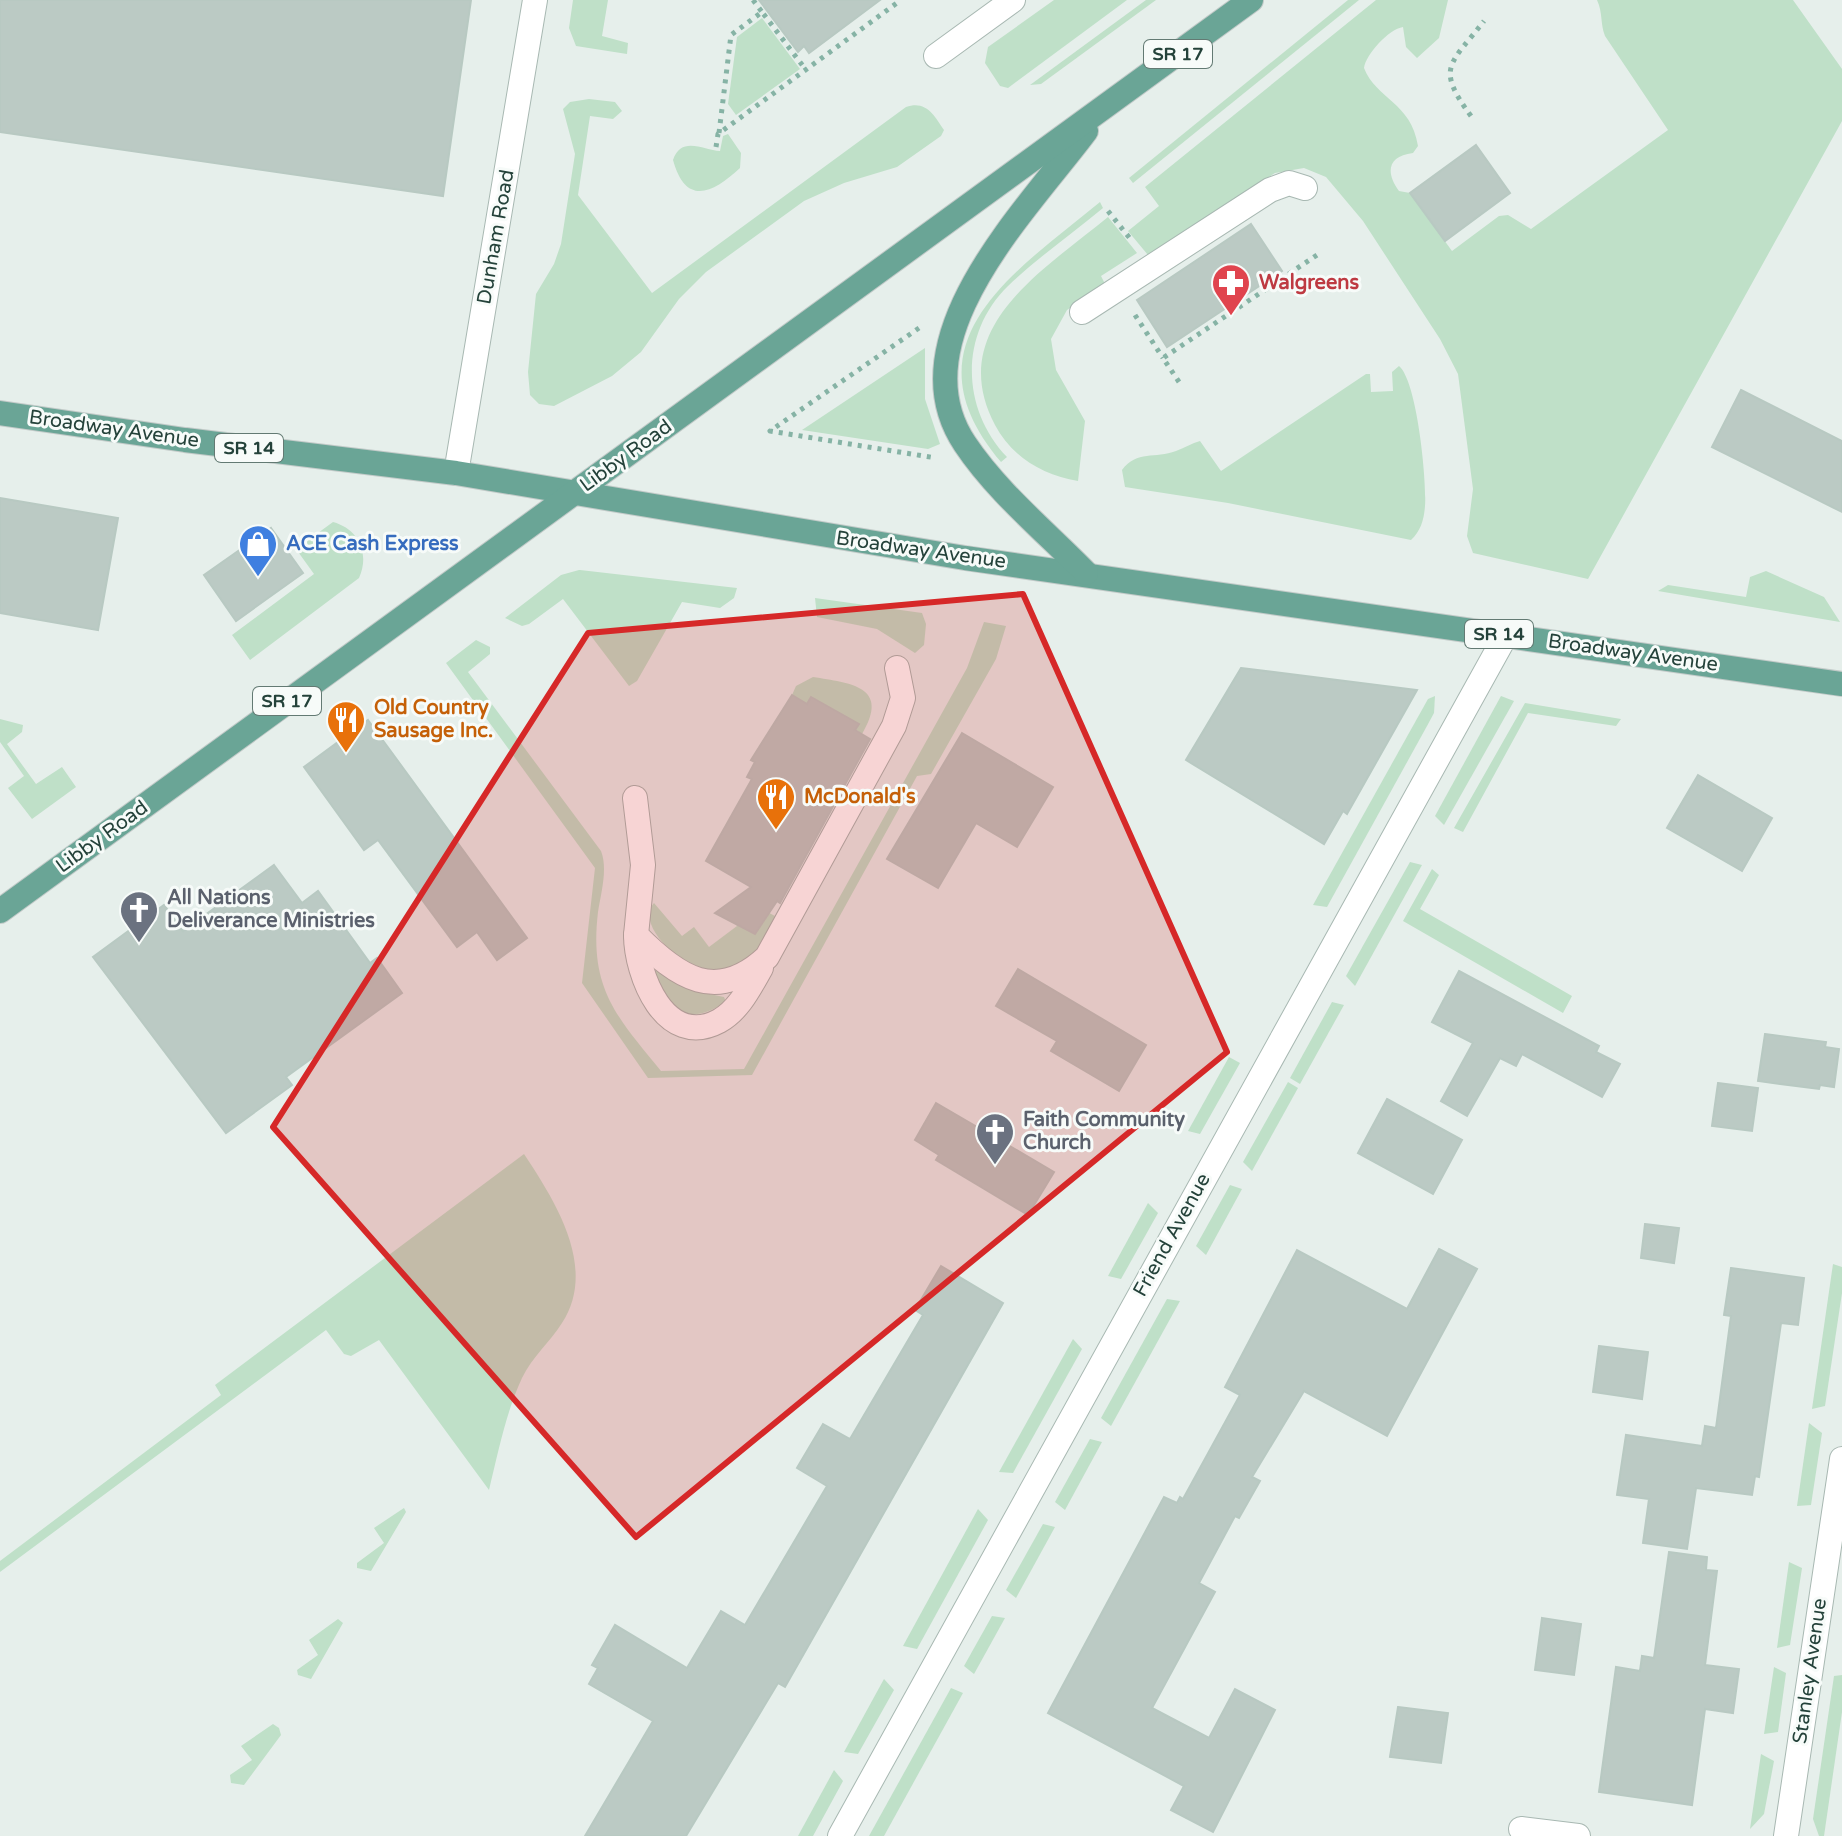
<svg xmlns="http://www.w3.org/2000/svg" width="1842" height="1836" font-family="'Varela Round',sans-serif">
	<rect width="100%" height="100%" fill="#e6efeb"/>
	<g fill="#bfe0c8">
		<polygon points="573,0 608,0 602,36 628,43 627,54 576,46 569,28"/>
		<polygon points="1054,0 1127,0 1008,88 1000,86 985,63 988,47"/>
		<polygon points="1146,0 1156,0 1041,84 1030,85"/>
		<polygon points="1348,0 1359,0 1133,183 1129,178"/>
		<path d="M1376 0H1448L1439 38 1417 58 1406 47 1403 27C1389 29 1366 54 1364 68 1376 99 1411 102 1418 146L1413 153C1388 156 1385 172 1399 191L1410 193 1452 251 1499 216 1508 215 1531 229 1668 130 1605 36C1600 23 1603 13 1597 0H1793L1842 69V121L1588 579 1473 553 1467 536 1473 489 1458 374 1440 339 1363 221 1326 177 1304 168 1275 173 1148 255 1128 231 1159 206 1145 187Z"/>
		<polygon points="762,18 800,69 736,115 728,104 737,37"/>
		<path d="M589 99 615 102 622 111 613 119 590 116 578 195 652 293 906 107C926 100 934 115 944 130L941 136 897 167 844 183 804 201 706 272 679 299 641 352 612 376 554 406 539 404 530 395 528 372 536 294 554 264 561 244 575 154 563 109 570 102Z"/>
		<path d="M728 134 741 153 740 168C713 193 686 207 673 160 681 135 704 150 720 151L723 136Z"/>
		<path d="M1100 202 1103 208C1072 234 1037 258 1008 286 959 334 961 409 1007 457L1001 462C900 343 1015 272 1100 202Z"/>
		<path d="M1108 217 1137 253 1101 276 1105 284 1067 310 1051 339 1056 370 1085 421 1078 481C1043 475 1012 457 995 425 944 328 1044 270 1108 217Z"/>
		<polygon points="925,348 925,399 940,444 928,449 802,430"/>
		<path d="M1399 366C1417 381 1427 480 1425 506 1424 519 1421 531 1411 540L1228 503 1125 487 1122 470C1137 450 1155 459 1176 451 1184 448 1192 443 1200 441L1221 471 1366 374H1370L1371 392 1393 391 1392 372Z"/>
		<path d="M333 522C359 529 370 554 359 578L250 660 232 635 314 574 296 549Z"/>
		<polygon points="579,570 580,570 737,588 734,598 720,608 682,602 637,681 629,686 563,599 529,624 522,626 505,618 561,575"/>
		<polygon points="1766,571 1824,597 1840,622 1658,591 1668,585 1746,597 1750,577"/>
		<polygon points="815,598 922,613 926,624 924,645 915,653 877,629 817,617"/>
		<path d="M984 622 1006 626 996 659 931 774 917 776 752 1075 648 1078 582 983 595 868 446 663 476 640 490 647V654L468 672 601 851C608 869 601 893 598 912 589 988 616 1016 661 1071L744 1069 967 668Z"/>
		<path d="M813 677C850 683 891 686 862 734L811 698 807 704 792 695 796 686Z"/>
		<polygon points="1435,696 1434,713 1427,726 1327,907 1313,905 1428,699"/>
		<polygon points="1501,696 1514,701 1444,825 1435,816"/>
		<polygon points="1525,703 1621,719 1616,726 1528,713 1463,832 1454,828"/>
		<polygon points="0,719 23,725 22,732 7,744 36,784 62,767 76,787 32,819 8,788 24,776 0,742"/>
		<polygon points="1410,862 1422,865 1355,986 1346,976"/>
		<polygon points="1432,869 1439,875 1420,909 1572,996 1563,1013 1403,921"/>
		<path d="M654 903 682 936 694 927 709 947 737 926 733 920 754 905 775 916C768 928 762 945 753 955 711 1001 629 929 654 903Z"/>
		<path d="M651 968 695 991 724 997 726 1002C682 1030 672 1006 651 968Z"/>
		<polygon points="1332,1002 1344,1005 1300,1084 1290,1078"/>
		<polygon points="1229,1057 1240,1063 1200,1134 1188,1131"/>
		<polygon points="1288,1082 1298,1088 1252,1171 1243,1162"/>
		<path d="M524 1154C555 1201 598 1268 562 1323 550 1342 532 1357 522 1378 506 1412 498 1453 489 1490L379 1340 351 1356 344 1354 326 1330 0 1572V1561L221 1395 215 1385Z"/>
		<polygon points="1230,1185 1242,1189 1206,1255 1196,1246"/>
		<polygon points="1148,1203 1158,1213 1121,1279 1108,1276"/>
		<polygon points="1833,1264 1842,1267 1842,1293 1825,1406 1812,1409"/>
		<polygon points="1167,1299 1180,1301 1111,1426 1101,1418"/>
		<polygon points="1073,1339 1082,1349 1013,1473 999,1472"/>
		<polygon points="1809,1423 1822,1433 1811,1505 1797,1506"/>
		<polygon points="1090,1439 1102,1442 1065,1510 1055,1502"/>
		<polygon points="404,1508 406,1512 371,1571 357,1568 357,1563 384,1543 374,1528"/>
		<polygon points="978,1509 988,1520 917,1649 903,1646"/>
		<polygon points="1043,1524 1055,1527 1016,1598 1006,1590"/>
		<polygon points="1789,1562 1802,1568 1790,1645 1777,1648"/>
		<polygon points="992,1616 1005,1618 974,1674 964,1666"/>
		<polygon points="338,1619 343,1623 311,1679 298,1675 297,1670 318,1655 309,1640"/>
		<polygon points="1774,1667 1786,1673 1778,1732 1764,1734"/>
		<polygon points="1842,1675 1842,1712 1824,1836 1819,1836 1813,1819 1834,1676"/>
		<polygon points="884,1679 894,1690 858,1754 844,1752"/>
		<polygon points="951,1688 963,1693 884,1836 869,1836"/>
		<polygon points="273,1724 279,1728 281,1735 244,1785 231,1783 230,1775 252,1760 241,1746"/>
		<polygon points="1761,1754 1774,1761 1764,1814 1750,1829"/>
		<polygon points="834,1770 843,1781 813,1836 798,1836"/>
	</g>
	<g fill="#bbcac4" stroke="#b8c9c2" stroke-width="2">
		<polygon points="0,0 471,0 443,196 0,132"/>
		<polygon points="759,0 880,0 809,53 804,46 798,52"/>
		<polygon points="1476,145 1510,193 1445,241 1410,193"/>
		<polygon points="1251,224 1282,271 1167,347 1137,300"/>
		<polygon points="1741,390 1842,441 1842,512 1712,447"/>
		<polygon points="0,498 118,518 98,630 0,613"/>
		<polygon points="271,528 303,573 236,621 204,575"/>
		<polygon points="1241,668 1417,690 1347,814 1343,811 1324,844 1186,760"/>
		<polygon points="792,695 807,704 811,697 859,724 855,730 870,739 780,903 777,901 755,934 715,913 751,887 706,861 752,779 747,777 755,762 751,760"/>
		<polygon points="368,720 527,938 497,960 477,932 457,947 378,840 364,850 304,767"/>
		<polygon points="962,733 1053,787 1017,847 976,823 938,888 887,859"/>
		<polygon points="1698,775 1772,818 1742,871 1667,828"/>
		<polygon points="274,865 302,903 318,891 370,963 377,958 402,993 286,1077 292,1085 226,1133 93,957 164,905 183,931"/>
		<polygon points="1018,969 1146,1045 1119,1091 1051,1051 1057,1041 996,1006"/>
		<polygon points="1459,971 1599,1046 1596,1052 1620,1064 1602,1097 1522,1054 1516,1066 1500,1058 1467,1116 1441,1101 1473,1043 1432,1022"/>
		<polygon points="1765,1034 1826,1042 1825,1047 1839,1049 1834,1087 1820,1085 1819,1089 1758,1081"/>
		<polygon points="1718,1083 1758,1088 1752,1131 1712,1126"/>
		<polygon points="1387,1099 1462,1140 1433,1194 1358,1153"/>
		<polygon points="936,1103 1054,1172 1028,1215 936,1160 939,1155 915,1140"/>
		<polygon points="1645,1224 1679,1228 1674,1263 1641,1258"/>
		<polygon points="1439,1249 1477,1269 1387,1436 1304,1391 1252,1477 1260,1481 1239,1518 1235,1516 1199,1583 1215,1592 1152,1708 1209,1738 1235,1689 1275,1710 1213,1832 1171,1810 1184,1786 1048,1713 1164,1497 1177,1503 1180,1497 1183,1499 1240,1395 1225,1387 1297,1250 1407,1309"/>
		<polygon points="941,1266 1003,1303 785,1687 778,1683 686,1836 585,1836 653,1721 589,1684 598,1668 592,1665 615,1625 687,1668 721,1611 745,1625 827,1486 797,1468 823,1424 850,1439 923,1315 915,1310"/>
		<polygon points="1731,1268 1804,1278 1798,1325 1781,1323 1759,1477 1755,1476 1752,1495 1696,1488 1687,1549 1643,1543 1649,1499 1617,1495 1626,1435 1702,1446 1705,1426 1716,1428 1731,1316 1724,1315"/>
		<polygon points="1599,1346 1648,1352 1642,1399 1593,1392"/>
		<polygon points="1669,1552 1707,1557 1706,1570 1717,1571 1705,1665 1739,1669 1733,1713 1705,1709 1692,1805 1599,1792 1616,1667 1640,1671 1642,1656 1654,1658"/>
		<polygon points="1542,1618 1581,1624 1574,1675 1535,1670"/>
		<polygon points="1398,1707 1448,1713 1441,1763 1390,1757"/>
	</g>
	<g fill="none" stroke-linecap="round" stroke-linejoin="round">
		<g stroke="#a8b8b2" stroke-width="26">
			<g id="minor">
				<polyline points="936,56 1013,0"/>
				<polyline points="1082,312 1270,190 1289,183 1305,188"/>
				<polyline points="456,473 535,0"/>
				<path d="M635 798 643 865 636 935C678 978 717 1004 767 957L894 726 903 698 897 668"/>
				<path d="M636 935C636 974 665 1050 719 1021 739 1010 750 987 761 968"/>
				<polyline points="1521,1829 1578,1836"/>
				<polyline points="840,1836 1506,635"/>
				<polyline points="1786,1836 1842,1459"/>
			</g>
		</g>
		<g stroke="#c2cac8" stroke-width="26">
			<g id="major">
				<polyline points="0,413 185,440 456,473 965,558 1842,684"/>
				<path d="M1086 573C1046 532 997 492 965 444 895 340 1027 210 1086 131"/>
				<polyline points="0,911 1251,0"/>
			</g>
		</g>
		<g stroke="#86b3a5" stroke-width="5" stroke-dasharray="4 6" stroke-linecap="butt">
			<polyline points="753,0 762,12"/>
			<path d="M1471 116C1435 67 1450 65 1484 21"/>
			<polyline points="719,133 731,35 762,12 806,70"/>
			<polyline points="716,147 718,134 901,0"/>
			<polyline points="1108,211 1132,241"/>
			<polyline points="1135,315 1163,358"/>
			<polyline points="919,328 770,431 936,458"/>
			<polyline points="1179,382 1163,358 1320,253"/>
		</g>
		<use href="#minor" stroke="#fff" stroke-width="24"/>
		<use href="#major" stroke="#6aa596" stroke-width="24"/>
	</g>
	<path fill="#d62828" fill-opacity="0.2" stroke="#d62828" stroke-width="6" stroke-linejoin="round" d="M1023 594 1227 1052 636 1537 273 1127 588 633Z"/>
	<defs>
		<g id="pharmacy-pin" transform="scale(2)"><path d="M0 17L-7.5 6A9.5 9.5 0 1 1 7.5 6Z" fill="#e0444e" stroke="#f7fbf9"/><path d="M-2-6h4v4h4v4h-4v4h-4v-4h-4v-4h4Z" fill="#fff"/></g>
		<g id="shop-pin" transform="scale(2)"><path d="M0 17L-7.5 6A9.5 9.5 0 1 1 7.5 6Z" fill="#3f7fe0" stroke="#f7fbf9"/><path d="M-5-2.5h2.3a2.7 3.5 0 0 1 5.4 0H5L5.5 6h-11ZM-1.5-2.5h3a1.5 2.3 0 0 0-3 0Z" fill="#fff"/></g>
		<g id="restaurant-pin" transform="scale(2)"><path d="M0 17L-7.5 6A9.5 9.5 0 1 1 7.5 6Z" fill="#e8710a" stroke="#f7fbf9"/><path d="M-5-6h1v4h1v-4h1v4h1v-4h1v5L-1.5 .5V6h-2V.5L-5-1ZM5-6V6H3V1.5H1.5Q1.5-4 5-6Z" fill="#fff"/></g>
		<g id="church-pin" transform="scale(2)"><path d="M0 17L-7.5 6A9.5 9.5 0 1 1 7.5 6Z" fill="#6b7280" stroke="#f7fbf9"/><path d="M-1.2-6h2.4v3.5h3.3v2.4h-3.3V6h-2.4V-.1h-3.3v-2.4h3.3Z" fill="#fff"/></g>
	</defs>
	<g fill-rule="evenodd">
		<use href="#pharmacy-pin" x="1231" y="283"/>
		<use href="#shop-pin" x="258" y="544"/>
		<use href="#restaurant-pin" x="346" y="720"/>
		<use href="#restaurant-pin" x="776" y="797"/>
		<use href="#church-pin" x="139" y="910"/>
		<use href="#church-pin" x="995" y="1132"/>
	</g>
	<g text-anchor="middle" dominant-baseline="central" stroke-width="6" stroke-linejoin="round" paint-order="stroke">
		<g fill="#f7fbf9" stroke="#637a73" stroke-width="2">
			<rect x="1144" y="40" width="68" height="28" rx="6"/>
			<rect x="215" y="434" width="68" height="28" rx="6"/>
			<rect x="1465" y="620" width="68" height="28" rx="6"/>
			<rect x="253" y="687" width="68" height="28" rx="6"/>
		</g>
		<g font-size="18" font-weight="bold" fill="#24423a">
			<text x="1178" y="54">SR 17</text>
			<text x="249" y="448">SR 14</text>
			<text x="1499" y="634">SR 14</text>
			<text x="287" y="701">SR 17</text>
		</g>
		<g font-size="20" fill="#24423a" stroke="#f7fbf9">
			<text transform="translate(496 237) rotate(-80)">Dunham Road</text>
			<text transform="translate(114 429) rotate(8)">Broadway Avenue</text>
			<text transform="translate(626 456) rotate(-36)">Libby Road</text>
			<text transform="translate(921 550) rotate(8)">Broadway Avenue</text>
			<text transform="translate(1633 653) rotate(8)">Broadway Avenue</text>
			<text transform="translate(102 837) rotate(-36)">Libby Road</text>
			<text transform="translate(1172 1235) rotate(-61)">Friend Avenue</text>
			<text transform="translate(1810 1671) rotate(-82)">Stanley Avenue</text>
		</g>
		<g font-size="20" font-weight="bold" fill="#be3a42" stroke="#f7fbf9" text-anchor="start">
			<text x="1259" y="283">Walgreens</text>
		</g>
		<g font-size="20" font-weight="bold" fill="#366cbe" stroke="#f7fbf9" text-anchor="start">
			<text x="286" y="544">ACE Cash Express</text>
		</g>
		<g font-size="20" font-weight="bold" fill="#c56008" stroke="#f7fbf9" text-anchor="start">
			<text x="374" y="708">Old Country<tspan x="374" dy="23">Sausage Inc.</tspan></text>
			<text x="804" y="797">McDonald's</text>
		</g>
		<g font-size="20" font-weight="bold" fill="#5b616d" stroke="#f7fbf9" text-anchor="start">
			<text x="167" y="898">All Nations<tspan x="167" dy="23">Deliverance Ministries</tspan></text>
			<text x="1023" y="1120">Faith Community<tspan x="1023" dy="23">Church</tspan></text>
		</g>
	</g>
</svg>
